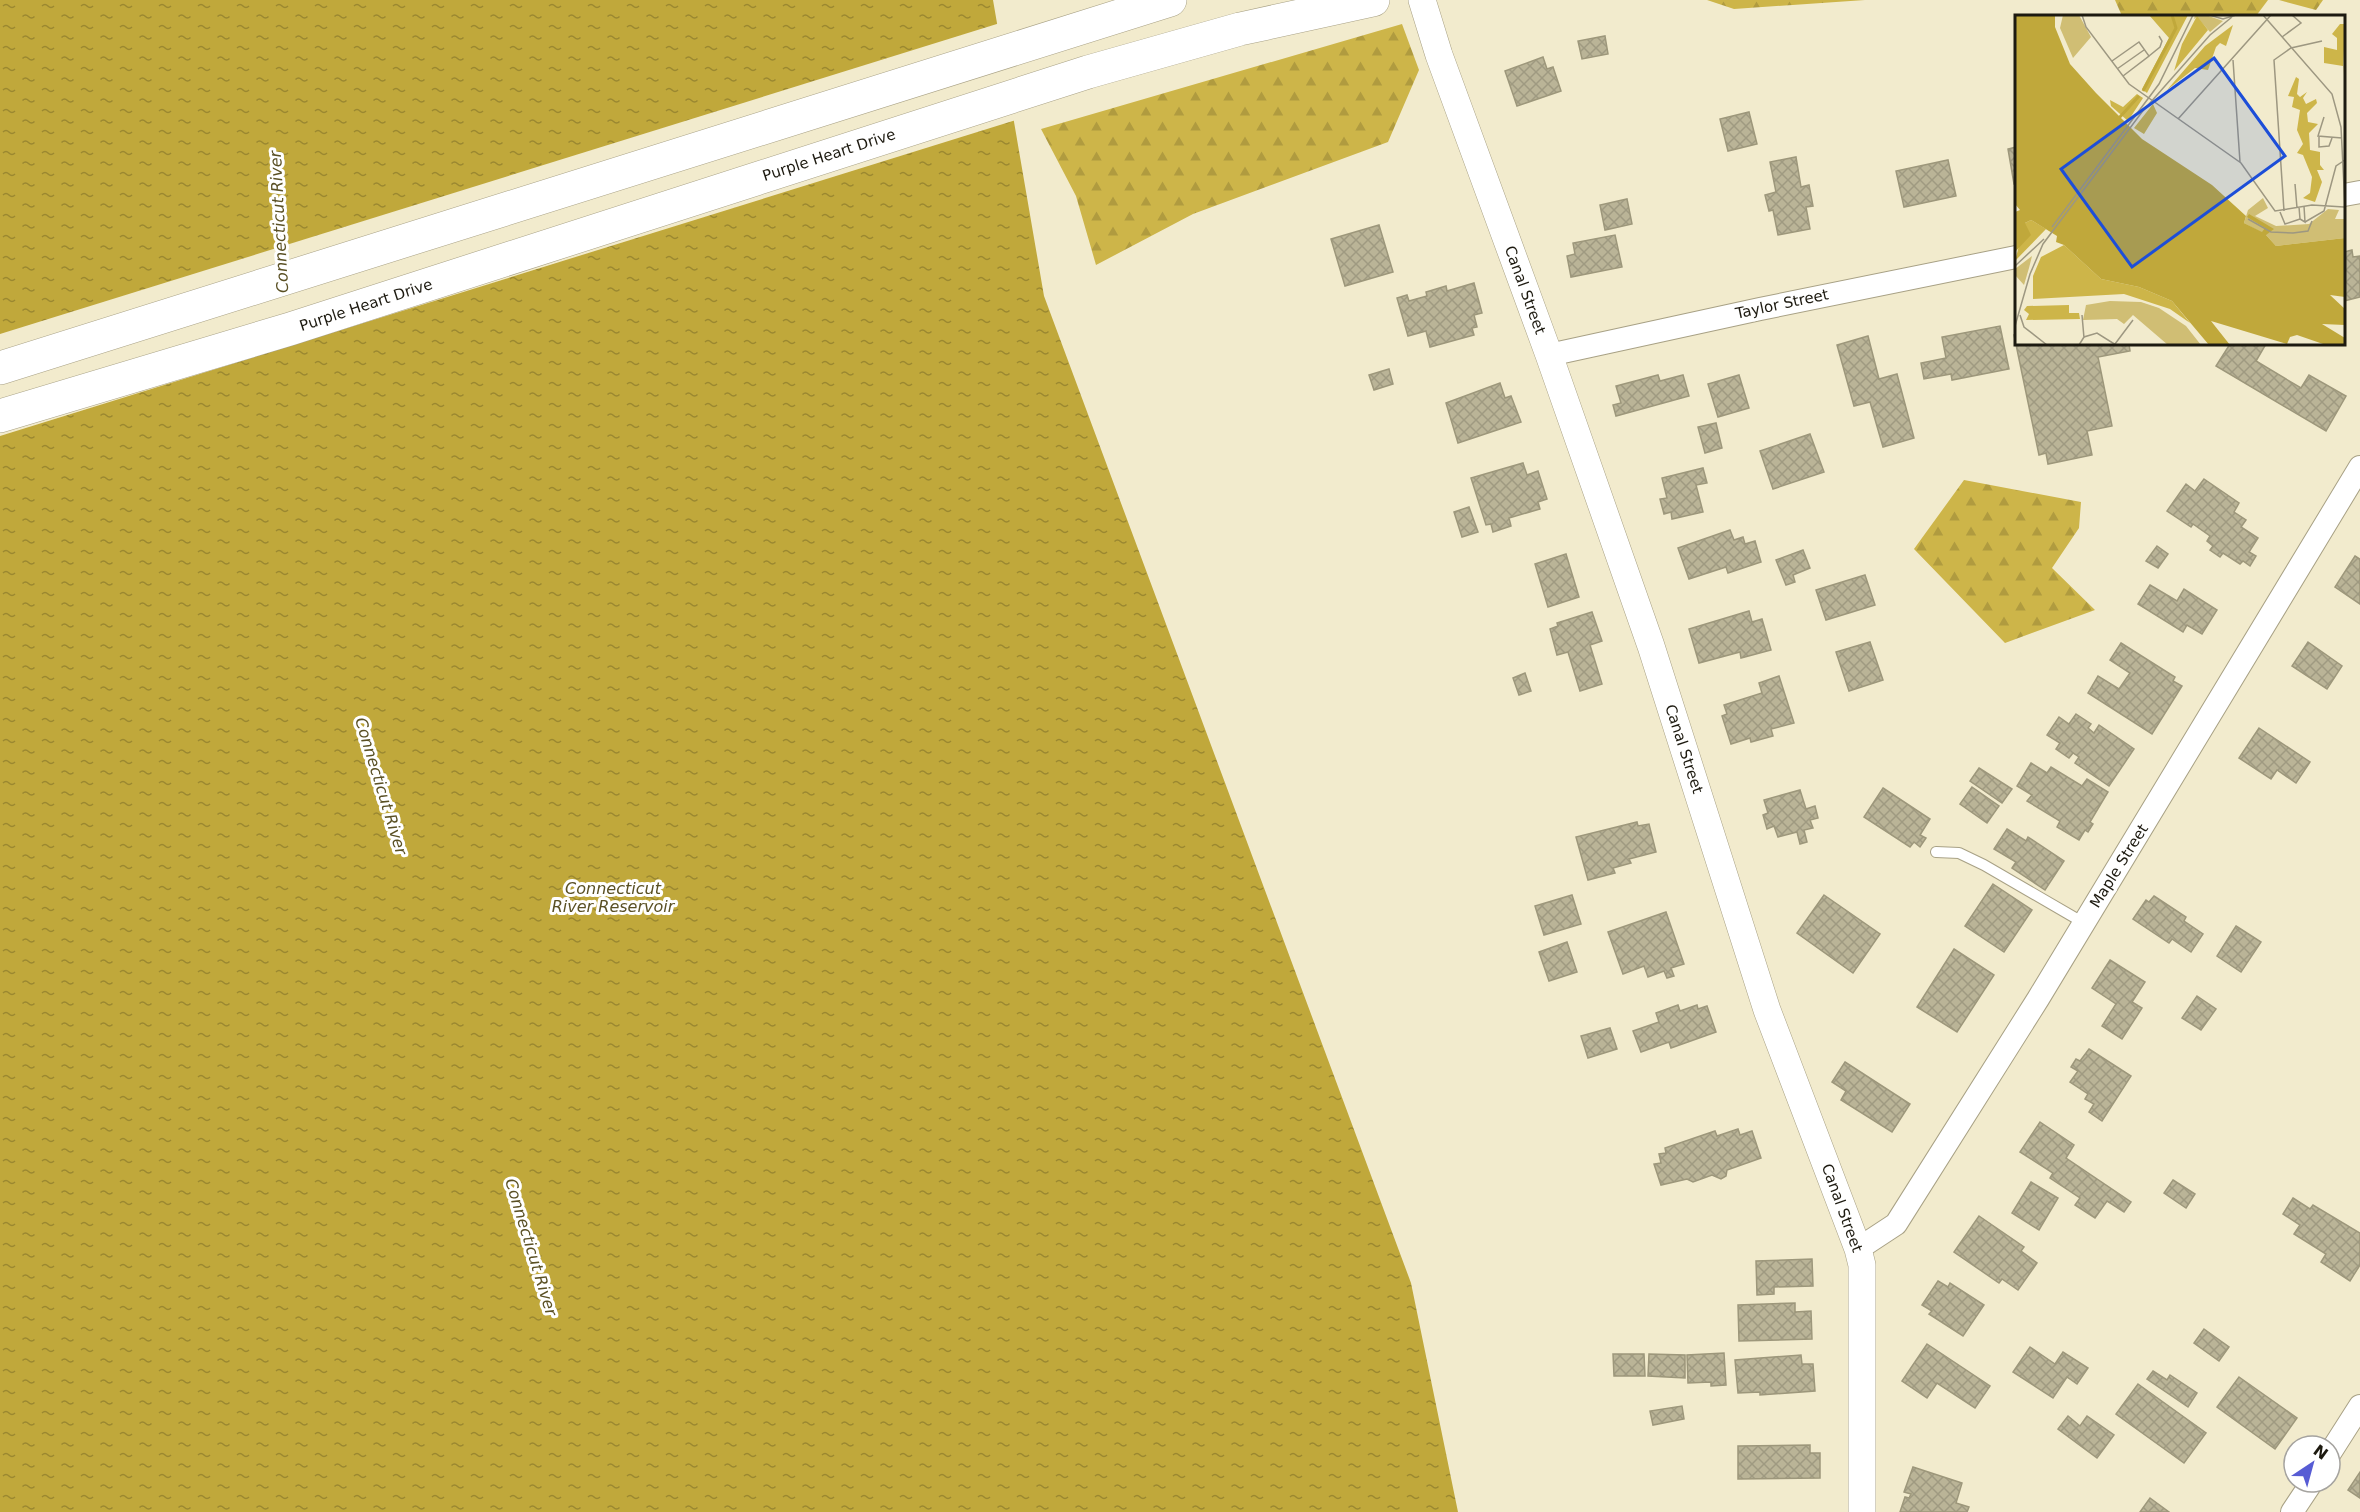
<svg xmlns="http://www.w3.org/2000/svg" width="2360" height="1512" font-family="'DejaVu Sans',sans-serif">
	<defs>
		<pattern id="forest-firs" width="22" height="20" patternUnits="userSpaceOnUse" patternTransform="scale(1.5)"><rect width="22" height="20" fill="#cdb549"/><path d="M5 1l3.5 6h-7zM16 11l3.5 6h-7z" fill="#b09b3f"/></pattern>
		<pattern id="water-ripples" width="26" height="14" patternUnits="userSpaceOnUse" patternTransform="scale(1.5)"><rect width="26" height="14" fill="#c0a83b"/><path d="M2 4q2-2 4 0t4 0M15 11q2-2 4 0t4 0" fill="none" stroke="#9b8830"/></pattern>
		<pattern id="building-cross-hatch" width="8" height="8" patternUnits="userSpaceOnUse" patternTransform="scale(1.5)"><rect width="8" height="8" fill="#bab497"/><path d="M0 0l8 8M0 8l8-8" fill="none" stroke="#9f9a81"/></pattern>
	</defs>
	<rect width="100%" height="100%" fill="#f2ebcd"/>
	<g fill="url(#forest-firs)">
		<polygon points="1707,0 1865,0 1734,9"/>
		<polygon points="2115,0 2268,0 2256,16 2122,16"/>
		<polygon points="2279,0 2323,0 2316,10"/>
		<polygon points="1402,24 1419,70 1388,142 1193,214 1096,265 1076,196 1041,129"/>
		<polygon points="1964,480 2081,502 2079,528 2052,568 2095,610 2005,643 1914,549"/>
	</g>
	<polygon fill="url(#water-ripples)" points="0,0 993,0 1044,296 1411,1283 1458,1512 0,1512"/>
	<polygon fill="#f2ebcd" points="1000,23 1016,120 0,436 0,334"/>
	<g fill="url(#building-cross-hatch)" stroke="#9d977b" stroke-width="1.5">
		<polygon points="1605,36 1608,54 1582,59 1578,41"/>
		<polygon points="1543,57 1547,69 1553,67 1561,91 1517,106 1505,71"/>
		<polygon points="1749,112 1757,144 1728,151 1720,119"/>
		<polygon points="2016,147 2016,184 2014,184 2008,149"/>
		<polygon points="1796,157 1801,187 1809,185 1813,206 1806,207 1810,229 1778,235 1773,210 1769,211 1765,195 1776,192 1770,162"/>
		<polygon points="1948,160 1956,196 1904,207 1896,171"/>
		<polygon points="1627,199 1632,224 1605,230 1600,205"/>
		<polygon points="1379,225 1393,272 1345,286 1331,239"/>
		<polygon points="1615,235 1622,267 1571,277 1567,256 1575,254 1573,243"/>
		<polygon points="2352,250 2353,257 2360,256 2360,297 2344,301 2344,252"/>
		<polygon points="1474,283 1482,313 1474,315 1477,327 1472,328 1474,335 1430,347 1426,331 1408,336 1397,298 1407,295 1409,301 1427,296 1426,292 1446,286 1447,291"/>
		<polygon points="2000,326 2009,369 1952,380 1951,374 1924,379 1921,363 1946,358 1942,337"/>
		<polygon points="2014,335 2016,335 2016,344 2129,344 2130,351 2098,357 2112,426 2087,431 2092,455 2048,464 2046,453 2039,455"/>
		<polygon points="1868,336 1879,379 1897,374 1914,438 1883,447 1870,402 1854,406 1837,345"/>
		<polygon points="2230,344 2266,344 2256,361 2301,388 2309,375 2346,396 2326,431 2216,366"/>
		<polygon points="1389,369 1393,384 1374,390 1369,375"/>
		<polygon points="1658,375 1660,381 1683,375 1689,396 1616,416 1613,405 1621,403 1616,386"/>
		<polygon points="1739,375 1749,408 1718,417 1708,384"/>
		<polygon points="1500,383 1505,398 1511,396 1521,422 1458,443 1446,403"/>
		<polygon points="1716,423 1722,448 1705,453 1698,427"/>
		<polygon points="1810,434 1824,472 1773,489 1760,451"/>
		<polygon points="1523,463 1527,475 1538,471 1547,499 1538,502 1540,509 1509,518 1511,526 1493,532 1491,524 1486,525 1471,478"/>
		<polygon points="1703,468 1707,483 1696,485 1703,512 1672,519 1671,512 1664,514 1660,499 1667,498 1662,478"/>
		<polygon points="2204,479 2239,503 2234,512 2246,520 2241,527 2258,538 2249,552 2256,556 2250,566 2243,561 2240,564 2223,553 2220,557 2210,550 2213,546 2207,541 2210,536 2193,524 2191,527 2167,511 2186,484 2195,491"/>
		<polygon points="1469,507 1478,532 1462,537 1454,512"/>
		<polygon points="1730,530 1734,540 1743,537 1745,544 1755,541 1761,562 1728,573 1726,567 1689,579 1678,548"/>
		<polygon points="2157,546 2168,554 2158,568 2146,561"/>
		<polygon points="1803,550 1810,568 1793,575 1795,582 1786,585 1776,560"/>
		<polygon points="1566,554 1579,597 1548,607 1535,564"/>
		<polygon points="2355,556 2360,559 2360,604 2335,587"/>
		<polygon points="1865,575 1875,605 1826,620 1816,590"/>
		<polygon points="2150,585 2177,601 2184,589 2217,610 2202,634 2187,625 2183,632 2138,604"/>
		<polygon points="1749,611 1752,622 1762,619 1771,650 1741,658 1740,652 1699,663 1689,629"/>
		<polygon points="1592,612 1602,641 1590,645 1602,684 1580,691 1568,652 1557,655 1550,629 1558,626 1557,623"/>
		<polygon points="1870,642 1883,680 1849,691 1836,652"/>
		<polygon points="2308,642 2342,666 2327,689 2292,666"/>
		<polygon points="2121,643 2175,677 2173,681 2182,686 2152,734 2088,693 2098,676 2119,689 2130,673 2110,660"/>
		<polygon points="1525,673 1531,691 1519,695 1513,678"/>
		<polygon points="1779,676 1794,723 1771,729 1773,736 1751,742 1750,738 1731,744 1722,716 1727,714 1724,705 1762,693 1759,683"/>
		<polygon points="2076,714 2091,724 2088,728 2094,733 2099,725 2134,749 2109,786 2075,763 2079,757 2073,753 2069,758 2056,749 2060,743 2047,735 2059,717 2069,724"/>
		<polygon points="2259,728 2310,762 2296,783 2277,770 2271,779 2239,758"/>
		<polygon points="2031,763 2047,773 2051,767 2082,786 2087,779 2108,792 2090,822 2093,824 2088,832 2085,830 2079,840 2057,827 2060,821 2027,801 2032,795 2017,786"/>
		<polygon points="1979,768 2012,789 2002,803 1970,781"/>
		<polygon points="1972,787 1999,806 1987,823 1960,804"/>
		<polygon points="1883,788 1930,819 1920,835 1926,838 1920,847 1914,842 1910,847 1864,817"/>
		<polygon points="1800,790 1806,809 1815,806 1818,818 1810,820 1813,828 1804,830 1807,842 1800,844 1797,832 1778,837 1774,826 1767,829 1763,815 1768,813 1764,800"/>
		<polygon points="1637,822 1638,826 1649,824 1656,852 1629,859 1631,863 1613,868 1615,873 1588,880 1576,837"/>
		<polygon points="2007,829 2026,841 2028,837 2064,861 2045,890 2012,868 2016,862 1994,849"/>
		<polygon points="1993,884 2032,910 2004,952 1965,926"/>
		<polygon points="1572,895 1581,924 1544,935 1535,906"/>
		<polygon points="1824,895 1880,934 1853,973 1797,933"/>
		<polygon points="2154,896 2186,917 2184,921 2203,934 2191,952 2172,939 2169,943 2133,919 2146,900 2149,902"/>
		<polygon points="1666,912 1684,964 1671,968 1674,976 1667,978 1664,971 1648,977 1644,966 1623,974 1608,932"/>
		<polygon points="2236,926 2261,942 2241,972 2217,956"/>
		<polygon points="1567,942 1577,972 1549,981 1539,952"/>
		<polygon points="1954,949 1994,975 1957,1032 1917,1007"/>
		<polygon points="2110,960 2145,982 2132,1002 2142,1008 2122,1039 2102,1026 2116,1004 2092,988"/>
		<polygon points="2197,996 2216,1009 2201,1030 2182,1018"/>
		<polygon points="1678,1005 1680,1011 1697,1005 1698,1009 1707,1006 1716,1032 1671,1048 1669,1042 1641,1052 1633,1031 1659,1022 1656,1013"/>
		<polygon points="1610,1028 1617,1049 1588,1058 1581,1036"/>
		<polygon points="2089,1049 2131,1076 2102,1121 2089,1112 2094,1104 2085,1099 2088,1094 2070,1082 2078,1071 2071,1067 2076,1059 2080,1061"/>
		<polygon points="1845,1062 1910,1104 1892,1132 1841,1100 1846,1091 1832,1082"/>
		<polygon points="2040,1122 2074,1145 2066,1158 2131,1202 2124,1212 2107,1201 2095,1218 2075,1205 2080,1198 2050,1178 2053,1173 2020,1152"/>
		<polygon points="1738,1129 1740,1135 1752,1131 1761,1158 1727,1170 1726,1176 1721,1179 1712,1175 1693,1182 1687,1179 1661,1185 1654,1164 1661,1163 1659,1154 1666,1153 1665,1148 1715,1131 1717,1136"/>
		<polygon points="2173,1180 2195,1194 2186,1208 2164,1193"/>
		<polygon points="2031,1182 2058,1198 2039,1230 2012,1213"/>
		<polygon points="2293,1198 2310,1209 2313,1205 2360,1233 2360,1265 2350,1281 2321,1262 2326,1254 2294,1234 2300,1225 2283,1214"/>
		<polygon points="1979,1216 2024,1247 2021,1251 2037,1263 2018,1290 2002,1279 1999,1283 1954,1252"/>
		<polygon points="1812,1259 1813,1286 1774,1287 1774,1294 1757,1295 1756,1261"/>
		<polygon points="1938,1281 1948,1287 1950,1283 1984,1305 1963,1336 1929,1314 1932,1311 1922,1305"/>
		<polygon points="1795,1303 1795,1312 1811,1311 1812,1339 1739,1341 1738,1305"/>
		<polygon points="2204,1329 2229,1347 2219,1361 2194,1343"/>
		<polygon points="1927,1344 1990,1386 1975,1408 1937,1383 1927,1398 1902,1381"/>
		<polygon points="2030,1347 2055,1364 2063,1352 2088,1368 2077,1384 2067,1377 2053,1398 2013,1372"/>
		<polygon points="1724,1353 1726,1385 1711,1386 1711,1382 1688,1383 1687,1355"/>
		<polygon points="1613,1354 1644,1354 1645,1376 1614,1376"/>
		<polygon points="1649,1354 1685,1355 1685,1378 1648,1376"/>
		<polygon points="1801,1355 1802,1364 1813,1364 1815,1391 1760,1395 1760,1392 1738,1393 1735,1360"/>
		<polygon points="2153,1371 2167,1380 2170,1375 2197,1393 2188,1407 2147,1379"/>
		<polygon points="2239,1377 2297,1418 2275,1449 2217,1407"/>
		<polygon points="2138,1384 2206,1433 2184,1463 2116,1414"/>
		<polygon points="1682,1406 1684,1419 1653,1425 1650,1411"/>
		<polygon points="2068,1416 2080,1426 2087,1416 2114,1435 2097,1458 2058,1429"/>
		<polygon points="1810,1445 1810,1453 1820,1453 1820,1478 1738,1479 1738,1446"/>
		<polygon points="1913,1467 1962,1483 1956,1503 1969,1507 1967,1512 1900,1512 1905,1497 1909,1498 1911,1494 1904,1492"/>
		<polygon points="2360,1472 2360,1498 2348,1490"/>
		<polygon points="2150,1498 2169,1512 2140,1512"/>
	</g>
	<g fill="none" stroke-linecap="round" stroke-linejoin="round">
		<g stroke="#a8a185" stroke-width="12">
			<polyline id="service" points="1936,852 1959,853 1984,865 2084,923"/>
		</g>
		<g stroke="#a8a185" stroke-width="24">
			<g id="minor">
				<polyline points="2344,195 2360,192"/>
				<polyline points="1549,355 1760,309 2016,257"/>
				<polyline points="1858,1249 1896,1224 2038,999 2360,467"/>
				<polyline points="2330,1453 2360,1406"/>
				<polyline points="2292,1512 2312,1482"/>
			</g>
		</g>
		<g stroke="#a8a185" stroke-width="28">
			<polyline id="tertiary" points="1422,0 1439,55 1549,355 1651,646 1767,1010 1858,1249 1862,1265 1862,1512"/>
		</g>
		<g stroke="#a8a185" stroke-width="34">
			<g id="primary">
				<polyline points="0,368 1170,0"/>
				<polyline points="0,416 290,329 1088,72 1240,29 1373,0"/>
			</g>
		</g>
		<use href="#service" stroke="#fff" stroke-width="10"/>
		<use href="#minor" stroke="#fff" stroke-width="22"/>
		<use href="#tertiary" stroke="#fff" stroke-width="27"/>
		<use href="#primary" stroke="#fff" stroke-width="33"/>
	</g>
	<g text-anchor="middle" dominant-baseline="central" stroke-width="6" stroke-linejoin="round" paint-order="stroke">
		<g font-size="15" fill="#1d1a10" stroke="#fff">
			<text transform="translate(829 155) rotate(-18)">Purple Heart Drive</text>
			<text transform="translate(1525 290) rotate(70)">Canal Street</text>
			<text transform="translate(1782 304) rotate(-12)">Taylor Street</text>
			<text transform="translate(366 305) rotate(-18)">Purple Heart Drive</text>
			<text transform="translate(1684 749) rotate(72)">Canal Street</text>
			<text transform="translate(2119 866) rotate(-58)">Maple Street</text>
			<text transform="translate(1842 1208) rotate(70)">Canal Street</text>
		</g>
		<g font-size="16" font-style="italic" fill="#5a5024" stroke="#fff">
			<text transform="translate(279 222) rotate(-93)">Connecticut River</text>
			<text transform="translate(381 786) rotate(73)">Connecticut River</text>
			<text x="613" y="888">Connecticut<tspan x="613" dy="18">River Reservoir</tspan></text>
			<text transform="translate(531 1247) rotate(73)">Connecticut River</text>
		</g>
	</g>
	<g transform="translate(2015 15)">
		<rect width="330" height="330" fill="#f2ebcd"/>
		<path d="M180 0H191L208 6 195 17 182 2 179 4ZM17 241 14 253 9 270 0 260V254Z" fill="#d0be74"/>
		<path d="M134 0H173L132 78 127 74 154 23ZM182 1 193 15 159 56 167 29ZM325 9H330L328 60V51L309 48V32L322 35V23L317 19ZM218 10 211 31 205 28 201 32 193 55 180 53 152 75 190 31ZM281 62 284 64 282 79 285 82 292 77 288 83 291 89 301 84 302 88 292 98 293 107 303 109 294 118 295 135 305 137V150L309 155H302L307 167 300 187 288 183 295 178 297 162 288 140 282 138 288 129 282 115 285 95 277 92 279 82 273 81ZM122 79 128 83 113 106 96 91 95 85 108 92ZM138 89 142 98 129 119 119 113ZM16 205 31 214 0 246 10 208ZM49 230 86 264 124 272 157 286 175 308 155 294 109 279 18 284V261L26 242ZM54 290V298H64L65 304 11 305 14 299 9 295 12 291Z" fill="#cdb549"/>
		<path d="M48 0H64L76 22 58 43 45 13ZM248 183 253 193 240 201 261 211 294 209 313 194 324 195 320 204H330V223L261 231 251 220 229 208 233 195ZM95 286 126 287 144 293 171 311 186 330H153L118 300 109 309 102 304 68 305 71 290Z" fill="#d0be74"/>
		<path d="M0 0H40V12L55 49 81 78 127 124 197 170 231 201 229 208 247 217 250 213 232 202 234 199 259 214 251 220 261 231 330 223V282L315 280 330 294V310L307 309 330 323V330H311L282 320 275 322 272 329 196 306 215 330H194L157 286 124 272 86 264 49 230 41 227 42 221 16 205 10 208 16 220 0 237V197L5 195 0 189Z" fill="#c0a83b"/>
		<path fill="none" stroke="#c0a83b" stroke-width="3" d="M128 76 161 13 157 0M104 103 124 81"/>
		<path fill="none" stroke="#9d9781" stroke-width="1.5" d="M67 0 71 12 114 69 226 148 260 196 297 190 329 192M194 0 208 4 221 0M248 0 317 79 326 112 330 192M267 22 286 8 277 0M134 41 145 32 147 26 144 21M218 45 225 147M97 46 124 27 134 41 108 61M102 54 129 35M309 102 303 121 327 123M163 104 256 0M304 121V132L314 131 317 123M280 169 282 193M284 192 285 204 290 207 289 191M269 196 259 45 276 33 307 26M265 197 270 209 285 204M233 204 256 217 278 218 293 216 297 206M290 207 309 196 321 151 330 145M37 212 144 69 178 0M0 251 29 224M5 300 9 312 32 330M67 300 69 323M0 311 15 259 28 229 127 97 195 20 217 2M100 329 118 305M64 330 69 322 82 318 101 330"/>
		<path fill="#1d4ed8" fill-opacity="0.15" stroke="#1d4ed8" stroke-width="3" d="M199 43 270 141 117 252 46 154Z"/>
		<rect width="330" height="330" fill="none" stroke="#1d1a10" stroke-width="3"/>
	</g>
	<g transform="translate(2312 1464) rotate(36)"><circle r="28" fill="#ffffff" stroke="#a5a39f" stroke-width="1.5"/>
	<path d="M0-4.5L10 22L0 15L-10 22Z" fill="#575cd4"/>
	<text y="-9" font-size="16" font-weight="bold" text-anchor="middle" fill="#1d1a10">N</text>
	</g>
</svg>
